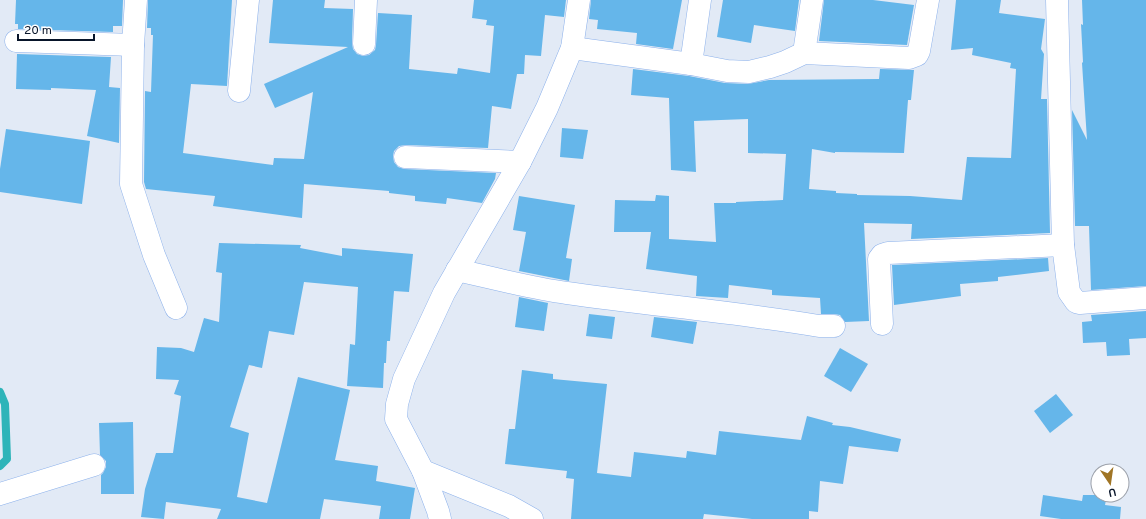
<svg xmlns="http://www.w3.org/2000/svg" width="1146" height="519" font-family="Overpass,sans-serif">
	<rect width="100%" height="100%" fill="#e2eaf6"/>
	<g fill="none" stroke-linecap="round" stroke-linejoin="round">
		<polyline stroke="#2eb4b9" stroke-width="8" points="0,392 5,404 7,459 0,466"/>
	</g>
	<g fill="#65b6ea">
		<polygon points="16,0 123,0 122,26 113,26 113,32 18,29 18,24 15,24"/>
		<polygon points="148,0 232,0 227,86 191,84 183,153 273,165 274,158 304,159 313,92 275,108 264,84 348,47 269,43 273,0 325,0 324,8 353,9 352,43 353,49 357,54 363,56 369,55 375,50 376,45 378,13 412,15 409,69 457,74 458,68 490,73 494,26 486,25 487,20 472,18 474,0 566,0 564,17 545,15 541,56 525,55 524,74 517,74 511,109 492,106 488,148 406,145 399,146 394,151 393,156 394,162 398,167 404,169 496,173 495,179 482,203 447,198 446,204 415,201 415,196 389,193 389,191 304,184 302,218 213,206 215,196 146,189 144,182 145,91 151,92 153,35 151,35 151,28 147,28"/>
		<polygon points="591,0 682,0 673,49 636,44 637,33 597,29 598,20 589,19"/>
		<polygon points="723,0 799,0 795,31 754,25 751,43 717,37"/>
		<polygon points="824,0 873,0 914,5 907,45 819,41"/>
		<polygon points="956,0 1001,0 999,13 1045,19 1041,49 1044,54 1041,99 1047,99 1050,233 911,239 912,224 864,223 869,321 845,322 840,315 834,314 821,314 820,298 772,295 772,290 729,285 728,298 696,296 697,276 646,269 651,232 614,232 615,200 655,201 656,195 669,196 669,239 716,242 714,203 736,203 736,202 783,200 786,154 748,153 748,119 694,121 696,172 671,170 669,98 631,95 633,69 689,76 725,83 748,84 769,80 879,79 880,69 914,70 911,100 908,100 904,153 835,152 835,153 812,149 809,189 836,191 836,193 857,194 857,195 910,196 962,200 967,157 1011,158 1016,69 1010,68 1011,63 972,55 973,48 951,50"/>
		<polygon points="1082,0 1146,0 1146,286 1091,290 1089,226 1075,226 1072,110 1087,140 1082,63 1083,62 1081,24 1083,25"/>
		<polygon points="17,54 111,57 109,87 120,88 119,143 87,136 96,90 51,88 51,90 16,89"/>
		<polygon points="562,128 588,130 583,159 560,157"/>
		<polygon points="6,129 90,141 82,204 0,192 0,169"/>
		<polygon points="519,196 575,205 566,258 572,259 569,281 519,271 526,232 513,230"/>
		<polygon points="219,243 301,245 300,248 342,256 342,248 413,254 409,292 394,291 390,341 387,341 386,363 384,363 383,388 347,386 350,344 355,345 358,287 304,282 294,335 269,331 262,368 249,365 230,427 249,433 237,497 267,503 298,377 350,390 335,460 378,466 376,481 415,488 410,519 379,519 381,506 324,499 320,519 217,519 221,509 166,502 164,519 141,517 145,489 156,453 173,453 181,396 174,394 179,380 156,379 157,347 181,348 194,352 204,318 219,322 222,273 216,272"/>
		<polygon points="1048,258 1049,271 998,277 998,281 960,284 961,296 894,305 892,265"/>
		<polygon points="519,297 548,303 544,331 515,327"/>
		<polygon points="1146,311 1146,338 1129,339 1130,355 1107,356 1106,342 1083,343 1082,322 1092,321 1091,315"/>
		<polygon points="589,314 615,317 612,339 586,336"/>
		<polygon points="654,317 697,322 693,344 651,337"/>
		<polygon points="840,348 868,364 851,392 824,376"/>
		<polygon points="522,370 553,374 553,379 607,384 597,473 631,477 634,452 686,458 687,451 716,455 719,431 801,440 807,416 833,423 832,425 850,427 901,439 898,452 849,446 843,484 820,481 818,512 809,511 809,519 752,519 704,514 703,519 571,519 574,479 566,478 567,471 505,464 509,429 515,429"/>
		<polygon points="1056,394 1073,415 1050,433 1034,411"/>
		<polygon points="133,422 134,494 101,494 101,475 103,473 106,467 106,461 100,455 99,423"/>
		<polygon points="1043,495 1082,501 1083,495 1107,495 1105,505 1121,507 1120,519 1061,519 1040,516"/>
	</g>
	<g fill="none" stroke-linecap="round" stroke-linejoin="round">
		<g stroke="#8cb1eb" stroke-width="23">
			<g id="minor">
				<polyline points="136,0 133,45 131,184 154,255 176,308"/>
				<polyline points="1057,0 1063,245 1069,292 1076,302 1080,303 1146,298"/>
				<polyline points="16,41 133,45"/>
				<polyline points="364,44 366,0"/>
				<polyline points="572,48 691,64 727,71 749,72 770,67 785,62 804,53 909,58 917,55 919,51 928,0"/>
				<polyline points="804,53 812,0"/>
				<polyline points="691,64 700,0"/>
				<polyline points="239,91 248,0"/>
				<polyline points="405,157 520,162"/>
				<path d="M457 270C493 278 530 288 567 293 651 305 736 312 819 326H834"/>
				<polyline points="882,324 879,259 882,255 888,253 1063,245"/>
				<polyline points="423,471 509,506 532,519"/>
				<polyline points="0,494 94,465"/>
			</g>
		</g>
		<g stroke="#8cb1eb" stroke-width="23">
			<polyline id="tertiary" points="440,519 438,511 423,471 396,419 397,404 404,379 444,293 520,162 547,108 572,48 579,0"/>
		</g>
		<use href="#minor" stroke="#fff" stroke-width="22"/>
		<use href="#tertiary" stroke="#fff" stroke-width="22"/>
	</g>
	<g transform="translate(1110 483) rotate(167)"><circle r="19" fill="#ffffff" stroke="#9ca1aa"/>
	<path d="M0-3L7 15L0 10L-7 15Z" fill="#a07525"/>
	<text y="-6" font-size="11" font-weight="bold" text-anchor="middle" fill="#08152a">U</text>
	</g>
	<path d="M18 34v6h76v-6" fill="none" stroke="#08152a" stroke-width="2"/>
	<text x="24" y="34" font-size="12" fill="#08152a" stroke="#ffffff" stroke-width="3" paint-order="stroke">20 m</text>
</svg>
